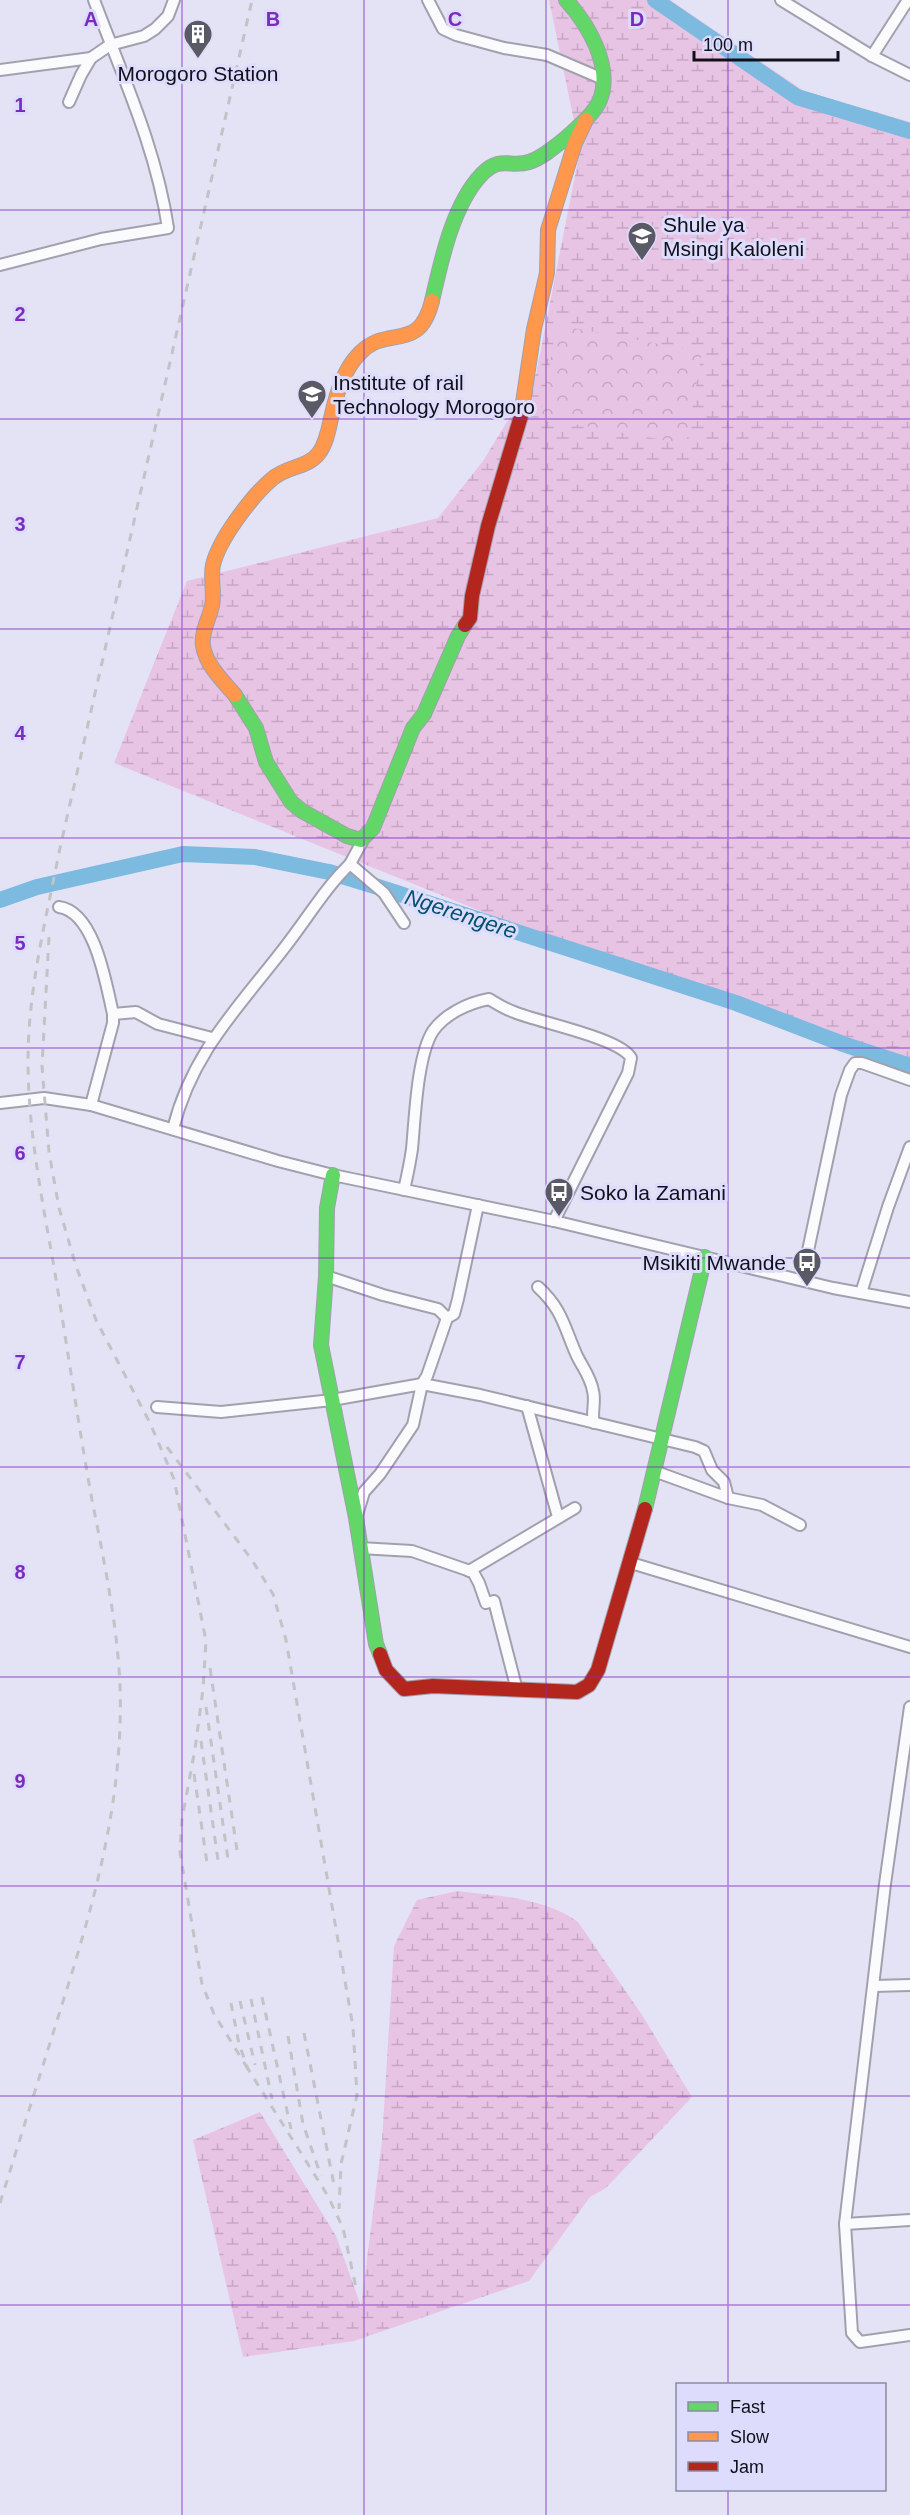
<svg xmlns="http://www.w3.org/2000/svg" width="910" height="2515" font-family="Arial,sans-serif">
	<defs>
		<pattern id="wetland-marsh" width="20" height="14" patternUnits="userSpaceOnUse" patternTransform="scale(1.5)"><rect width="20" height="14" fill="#e8c4e4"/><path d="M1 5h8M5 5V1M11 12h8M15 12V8" fill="none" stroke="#c6a7c3"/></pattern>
		<pattern id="park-crowns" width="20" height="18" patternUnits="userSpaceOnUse" patternTransform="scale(1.5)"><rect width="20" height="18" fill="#e8c4e4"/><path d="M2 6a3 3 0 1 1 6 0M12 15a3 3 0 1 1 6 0" fill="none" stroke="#c6a7c3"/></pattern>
	</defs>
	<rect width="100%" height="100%" fill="#e4e3f5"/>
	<g fill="url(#wetland-marsh)">
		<polygon points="549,0 670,0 804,91 910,122 910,1078 592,956 114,763 187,581 438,518 483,461 536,374 580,150"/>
		<path d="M457 1891C498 1896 543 1897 578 1922L642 2015 692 2097 606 2188 590 2197 529 2281 354 2341 243 2357 193 2140 260 2112 336 2236 361 2306 382 2141 394 1946 417 1900Z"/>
	</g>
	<polygon fill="url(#park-crowns)" points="557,325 702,352 686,444 540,418"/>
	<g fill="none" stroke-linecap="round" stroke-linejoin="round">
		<g stroke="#7cbae0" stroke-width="16">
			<polyline points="655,0 797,97 910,131"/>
			<polyline points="0,900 37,887 183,854 255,857 329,872 378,887 736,1003 843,1044 910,1066"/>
		</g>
		<g stroke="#a1a1ae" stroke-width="14">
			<g id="street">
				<polyline points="428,0 443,29 456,35 504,48 547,55 603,79"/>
				<polyline points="781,0 872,56 910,75"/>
				<polyline points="872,56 908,0"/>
				<polyline points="0,70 91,58 110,45 144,36 155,29 168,16 174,0"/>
				<polyline points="69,102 81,75 91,58"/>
				<path d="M0 265 101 239 168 228C156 147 122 75 94 0"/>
				<polyline points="350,864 364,838"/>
				<path d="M59 907C95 912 106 984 113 1014V1023L91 1105"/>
				<polyline points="113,1014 136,1012 158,1024 212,1038"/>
				<polyline points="0,1103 44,1098 91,1105 278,1161 333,1175 554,1221 833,1288 910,1302"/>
				<path d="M173 1129C192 1052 239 1007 285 947 307 919 325 888 350 864L384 893 404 923"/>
				<path d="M404 1190C407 1177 410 1163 412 1149 415 1118 417 1056 433 1031 445 1014 468 1003 489 999 497 1004 505 1009 514 1012 537 1022 621 1038 631 1058L628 1073 554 1221"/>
				<polyline points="326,1276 383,1295 438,1309 447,1318"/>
				<polyline points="802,1279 841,1095 850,1070 855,1063 862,1063 910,1080"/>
				<path d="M538 1287C563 1310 564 1327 577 1356 583 1368 591 1378 593 1391 596 1402 591 1412 594 1423"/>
				<polyline points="861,1293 888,1207 910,1147"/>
				<polyline points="527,1406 558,1517"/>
				<polyline points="157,1407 221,1412 332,1400 422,1384 480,1395 695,1447 704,1451 712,1470 724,1482 728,1498"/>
				<polyline points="654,1471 728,1498 762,1505 800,1525"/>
				<polyline points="357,1515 364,1492 380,1474 413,1425 422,1384 427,1376 447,1318 454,1314 458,1299 478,1205"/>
				<polyline points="360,1548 412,1551 473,1572 479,1583 486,1603 494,1601 517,1690"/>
				<polyline points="631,1563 910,1647"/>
				<polyline points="469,1571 575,1508"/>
				<polyline points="910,1707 885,1884 845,2224 852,2333 860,2342 910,2335"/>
				<polyline points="874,1986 910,1985"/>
				<polyline points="845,2224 910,2220"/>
			</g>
		</g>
		<g stroke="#a1a1ae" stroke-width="16">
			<g id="fast">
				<path d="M432 301C441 261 453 204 482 174 501 155 510 168 529 162 542 158 556 146 567 137 578 127 594 114 600 100 613 66 588 24 566 0"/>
				<polyline points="235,695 256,728 266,762 291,802 302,811 347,836 361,840 373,828 413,728 424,714 458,636 465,625"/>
				<polyline points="333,1175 327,1208 326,1276 321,1345 356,1518 376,1644 380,1654"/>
				<polyline points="645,1509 705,1257"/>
			</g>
		</g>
		<g stroke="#a1a1ae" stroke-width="16">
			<g id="slow">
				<polyline points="521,416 534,329 547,273 548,230 575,143 586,120"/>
				<path d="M235 695C223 681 206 665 203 646 201 632 209 619 212 606 215 593 210 578 213 565 219 539 252 496 272 479 286 466 308 468 319 453 327 442 329 427 332 414 337 392 344 369 360 353 388 324 419 354 432 301"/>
			</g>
		</g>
		<g stroke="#a1a1ae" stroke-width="16">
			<g id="jam">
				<polyline points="465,625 470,618 472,596 488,526 521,416"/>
				<polyline points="380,1654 386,1670 404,1689 433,1686 577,1692 589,1685 598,1670 645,1509"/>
			</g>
		</g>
		<use href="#street" stroke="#fbfbfe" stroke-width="10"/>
		<use href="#fast" stroke="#63d668" stroke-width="14"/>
		<use href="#slow" stroke="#ff974d" stroke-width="14"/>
		<use href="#jam" stroke="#b3261e" stroke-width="14"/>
		<g stroke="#c2c2c7" stroke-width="3" stroke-dasharray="8 8" stroke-linecap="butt">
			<polyline points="49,937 42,1066 49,1152 59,1208 76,1266 96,1320 150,1423 174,1479 206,1641 203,1689 195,1749 182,1819 180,1852 202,1984 214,2014 248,2069"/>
			<polyline points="167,1447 252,1560 273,1594 286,1640 353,2027 357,2095 341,2164 339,2209"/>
			<polyline points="210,1668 238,1857"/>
			<polyline points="206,1707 228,1859"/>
			<polyline points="201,1741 218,1860"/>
			<polyline points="194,1774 207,1863"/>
			<polyline points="262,1997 291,2129"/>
			<polyline points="251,1999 272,2099"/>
			<polyline points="240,2001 255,2065"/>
			<polyline points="231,2003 239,2044 248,2069 328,2196 343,2228 357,2292"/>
			<polyline points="304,2033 335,2190"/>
			<polyline points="288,2036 303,2124 321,2176"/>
			<path d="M0 2203C20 2139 40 2075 60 2011 94 1904 124 1799 120 1685 117 1622 104 1561 92 1500 78 1423 67 1345 54 1267 42 1199 28 1130 28 1061 28 989 46 919 60 848L252 0"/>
		</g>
	</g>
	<path fill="none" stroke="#7b2cbf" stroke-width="1.5" stroke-opacity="0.55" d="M182 0V2515M364 0V2515M546 0V2515M728 0V2384M0 210H910M0 419H910M0 629H910M0 838H910M0 1048H910M0 1258H910M0 1467H910M0 1677H910M0 1886H910M0 2096H910M0 2305H910M728 2490V2515"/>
	<defs>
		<g id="building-pin" transform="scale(1.5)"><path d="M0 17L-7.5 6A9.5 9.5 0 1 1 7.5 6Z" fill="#5a5a67" stroke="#dddcfc"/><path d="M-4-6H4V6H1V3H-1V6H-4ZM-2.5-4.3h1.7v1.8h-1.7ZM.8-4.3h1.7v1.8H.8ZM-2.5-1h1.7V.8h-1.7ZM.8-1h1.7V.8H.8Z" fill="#fff"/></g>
		<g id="school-pin" transform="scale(1.5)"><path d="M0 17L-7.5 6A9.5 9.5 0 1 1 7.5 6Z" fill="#5a5a67" stroke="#dddcfc"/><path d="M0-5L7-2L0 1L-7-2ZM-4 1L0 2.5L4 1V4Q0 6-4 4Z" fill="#fff"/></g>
		<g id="university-pin" transform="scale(1.5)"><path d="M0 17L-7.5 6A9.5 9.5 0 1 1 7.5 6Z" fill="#5a5a67" stroke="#dddcfc"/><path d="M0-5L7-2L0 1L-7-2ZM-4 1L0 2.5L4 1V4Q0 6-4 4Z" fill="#fff"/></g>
		<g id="bus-pin" transform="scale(1.5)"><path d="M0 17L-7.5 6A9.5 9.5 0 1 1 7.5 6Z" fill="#5a5a67" stroke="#dddcfc"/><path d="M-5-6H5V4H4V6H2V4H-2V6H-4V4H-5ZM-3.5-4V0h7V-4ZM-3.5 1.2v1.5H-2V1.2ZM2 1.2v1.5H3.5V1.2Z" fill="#fff"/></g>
	</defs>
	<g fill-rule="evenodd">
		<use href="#building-pin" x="198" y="34"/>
		<use href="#school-pin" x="642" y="236"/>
		<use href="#university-pin" x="312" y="394"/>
		<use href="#bus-pin" x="559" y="1192"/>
		<use href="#bus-pin" x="807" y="1262"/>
	</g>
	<g text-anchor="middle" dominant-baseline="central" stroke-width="6" stroke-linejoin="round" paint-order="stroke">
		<g font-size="21" fill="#10101a" stroke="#dddcfc" text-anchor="start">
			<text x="198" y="73" text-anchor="middle">Morogoro Station</text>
			<text x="663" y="224">Shule ya<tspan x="663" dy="24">Msingi Kaloleni</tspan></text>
			<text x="333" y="382">Institute of rail<tspan x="333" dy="24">Technology Morogoro</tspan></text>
			<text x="580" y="1192">Soko la Zamani</text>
			<text x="786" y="1262" text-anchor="end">Msikiti Mwande</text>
		</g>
		<g font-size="22" font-style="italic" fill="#024f6e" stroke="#dddcfc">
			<text transform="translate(461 914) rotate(18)">Ngerengere</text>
		</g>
	</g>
	<g font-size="20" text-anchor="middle" font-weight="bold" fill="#7b2cbf" stroke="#dddcfc" stroke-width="6" stroke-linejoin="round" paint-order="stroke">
		<text x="91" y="26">A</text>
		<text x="273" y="26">B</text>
		<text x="455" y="26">C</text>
		<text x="637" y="26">D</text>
		<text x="20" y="112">1</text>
		<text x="20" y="321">2</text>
		<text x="20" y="531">3</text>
		<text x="20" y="740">4</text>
		<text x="20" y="950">5</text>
		<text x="20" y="1160">6</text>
		<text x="20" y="1369">7</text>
		<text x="20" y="1579">8</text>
		<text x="20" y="1788">9</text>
	</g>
	<rect x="676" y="2383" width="210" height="108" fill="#dddcfc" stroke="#8b8aa2" stroke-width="1.5"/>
	<rect x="688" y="2402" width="30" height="9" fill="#63d668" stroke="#8b8aa2" stroke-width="1.5"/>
	<text x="730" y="2413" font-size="18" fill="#10101a">Fast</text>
	<rect x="688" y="2432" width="30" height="9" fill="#ff974d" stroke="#8b8aa2" stroke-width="1.5"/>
	<text x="730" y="2443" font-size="18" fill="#10101a">Slow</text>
	<rect x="688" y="2462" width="30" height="9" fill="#b3261e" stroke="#8b8aa2" stroke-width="1.5"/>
	<text x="730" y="2473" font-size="18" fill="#10101a">Jam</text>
	<path d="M694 51v9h144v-9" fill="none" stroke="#10101a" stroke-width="3"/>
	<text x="703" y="51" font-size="18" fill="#10101a" stroke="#dddcfc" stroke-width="4.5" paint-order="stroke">100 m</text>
</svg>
